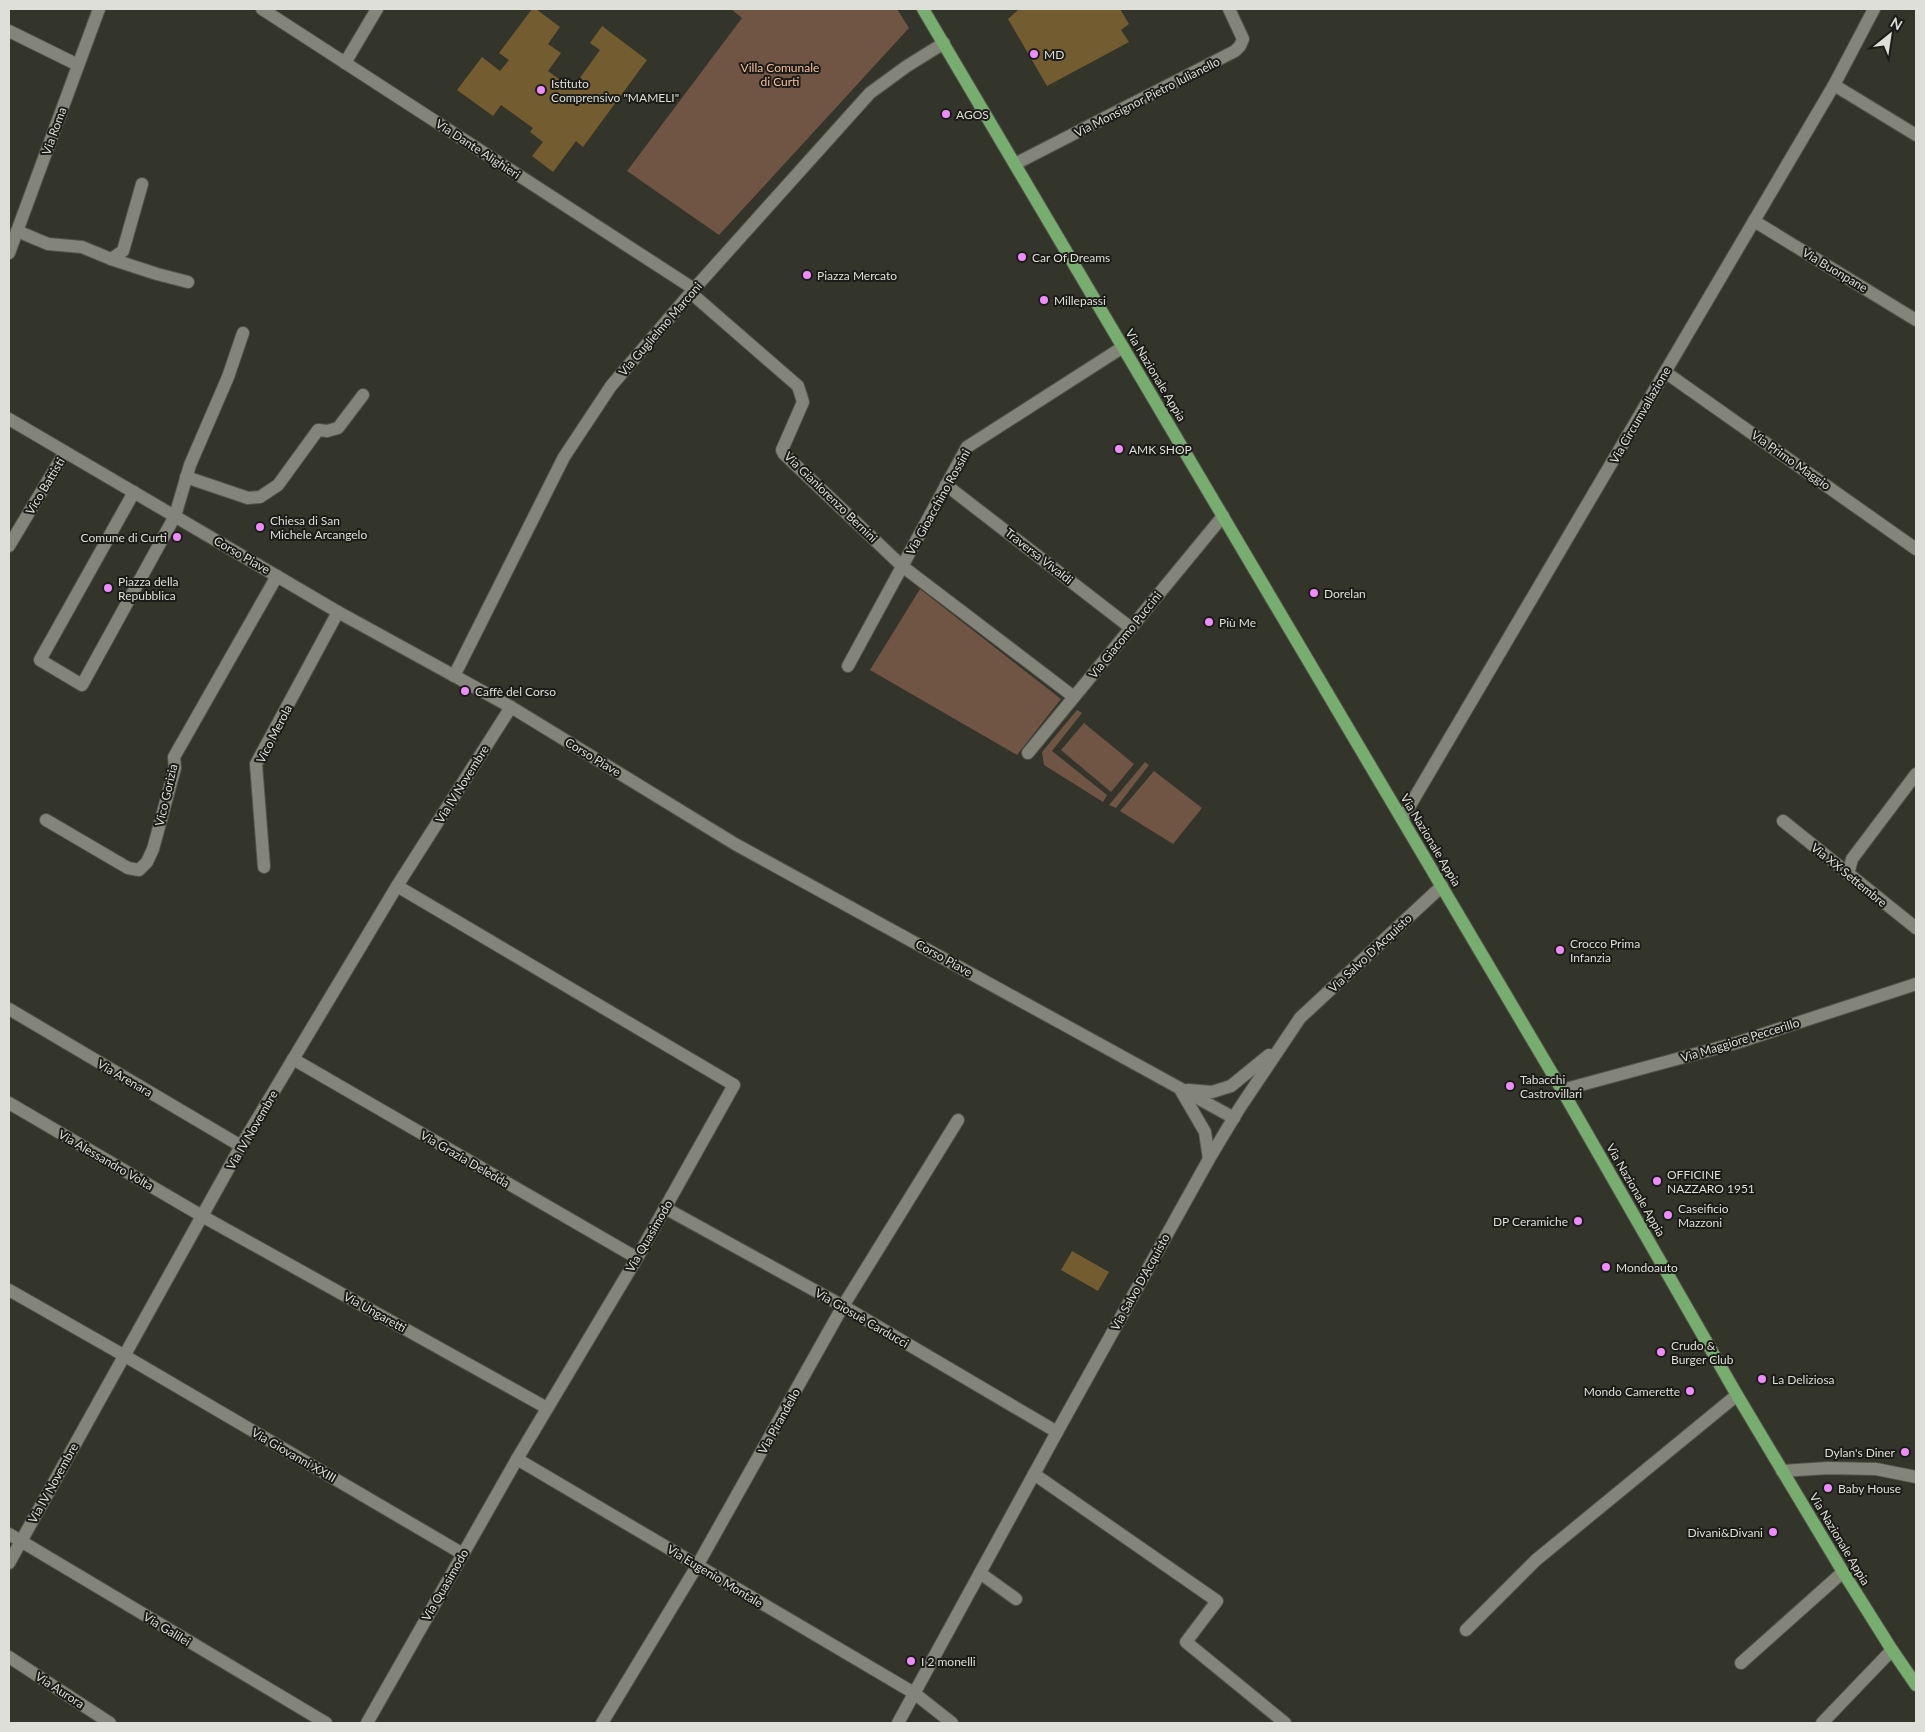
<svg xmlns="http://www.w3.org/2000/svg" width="1925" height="1732" font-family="Lato,sans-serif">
	<rect width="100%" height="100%" fill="#33342a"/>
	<g fill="#705444">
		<polygon points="731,9 897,9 909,28 719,235 627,171 742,18"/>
		<polygon points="920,589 1061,699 1017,755 870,670"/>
		<polygon points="1077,710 1082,713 1052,751 1107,795 1103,802 1044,765 1042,752"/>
		<polygon points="1084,723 1134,764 1111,792 1061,750"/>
		<polygon points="1145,762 1149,765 1116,808 1109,805"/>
		<polygon points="1154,771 1202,808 1173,844 1120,811"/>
	</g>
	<g fill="#735c30">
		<polygon points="532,9 536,9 560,27 548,44 561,53 548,71 572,89 600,50 590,43 602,26 647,60 583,147 576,141 553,172 532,156 543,142 530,132 533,128 501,105 493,116 457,90 482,57 500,71 509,60 499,53"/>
		<polygon points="1019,9 1120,9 1129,24 1121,30 1129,42 1047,86 1008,19"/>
		<polygon points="1072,1251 1109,1272 1098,1291 1061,1270"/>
	</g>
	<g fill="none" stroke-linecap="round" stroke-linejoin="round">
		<g stroke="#52534a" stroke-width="14">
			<g id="minor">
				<polyline points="262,9 694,289"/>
				<polyline points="9,31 78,65"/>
				<polyline points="345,63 377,9"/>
				<polyline points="1834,85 1916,135"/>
				<polyline points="1015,164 1235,51 1240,46 1243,39 1229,9"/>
				<polyline points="1754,221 1916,320"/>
				<polyline points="17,231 48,244 82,247 111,259 157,274 188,282"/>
				<polyline points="9,253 99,9"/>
				<polyline points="111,259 123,251 142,184"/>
				<polyline points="691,293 798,386 803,402 782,450 784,454 902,566 1074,697"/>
				<polyline points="1665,372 1916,549"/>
				<polyline points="9,419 338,612 511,707 735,844 1234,1118"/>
				<polyline points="186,477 248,498 260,497 278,485 318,430 327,431 338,428 363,395"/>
				<polyline points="946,485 1131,628"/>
				<polyline points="134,492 40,660 82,685 175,516 190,465 228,377 243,333"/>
				<polyline points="9,546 65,452"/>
				<polyline points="848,666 967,447 1123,347"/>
				<polyline points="454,676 564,457 611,386 694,289 870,93 907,66 944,43"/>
				<polyline points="1028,753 1223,516"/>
				<polyline points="1402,819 1834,85 1874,9"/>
				<polyline points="46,820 128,868 139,870 147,862 153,849 175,768 174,757 277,576"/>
				<polyline points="1783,821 1916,928"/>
				<polyline points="264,867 256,764 338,612"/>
				<polyline points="1848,874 1852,859 1916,774"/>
				<polyline points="9,1009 241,1146"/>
				<polyline points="293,1059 637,1258"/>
				<polyline points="1180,1089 1205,1132 1209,1159"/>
				<polyline points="1188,1090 1212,1092 1231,1086 1269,1055"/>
				<polyline points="1562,1090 1736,1043 1916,984"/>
				<polyline points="9,1103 202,1216 547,1408"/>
				<polyline points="665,1208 843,1306 1057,1432"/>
				<polyline points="9,1290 125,1356 463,1554"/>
				<polyline points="517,1459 914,1693 952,1723"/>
				<polyline points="1782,1471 1828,1468 1876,1469 1916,1477"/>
				<polyline points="1034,1474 1217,1601 1186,1642 1285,1723"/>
				<polyline points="9,1534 326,1723"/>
				<polyline points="9,1563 241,1146 397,886 511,707"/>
				<polyline points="980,1573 1016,1599"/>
				<polyline points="1466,1630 1536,1560 1737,1395"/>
				<polyline points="9,1657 110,1723"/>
				<polyline points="1741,1663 1843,1572"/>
				<polyline points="367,1723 517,1459 637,1258 734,1085 397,886"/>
				<polyline points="602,1723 697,1566 843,1306 958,1120"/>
				<polyline points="898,1723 1057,1432 1209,1159 1239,1109 1300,1018 1442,886"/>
				<polyline points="1822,1723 1892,1650"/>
			</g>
		</g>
		<g stroke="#52534a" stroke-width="14">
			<polyline id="major" points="923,9 1562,1090 1737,1395 1843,1572 1892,1650 1916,1685"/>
		</g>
		<use href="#minor" stroke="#84857a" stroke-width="12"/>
		<use href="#major" stroke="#77ad6e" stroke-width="12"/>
	</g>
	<g fill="#ed8cfa" stroke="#1b1b17" stroke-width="2">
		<circle cx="1034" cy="54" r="5"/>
		<circle cx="541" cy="90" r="5"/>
		<circle cx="946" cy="114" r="5"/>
		<circle cx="1022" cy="257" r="5"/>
		<circle cx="807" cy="275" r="5"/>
		<circle cx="1044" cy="300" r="5"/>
		<circle cx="1119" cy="449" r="5"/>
		<circle cx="260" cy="527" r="5"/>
		<circle cx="177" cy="537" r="5"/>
		<circle cx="108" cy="588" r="5"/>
		<circle cx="1314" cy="593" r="5"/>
		<circle cx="1209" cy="622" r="5"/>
		<circle cx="465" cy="691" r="5"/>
		<circle cx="1560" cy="950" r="5"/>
		<circle cx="1510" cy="1086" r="5"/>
		<circle cx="1657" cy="1181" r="5"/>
		<circle cx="1668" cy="1215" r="5"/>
		<circle cx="1578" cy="1221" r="5"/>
		<circle cx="1606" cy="1267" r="5"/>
		<circle cx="1661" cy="1352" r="5"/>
		<circle cx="1762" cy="1379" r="5"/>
		<circle cx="1690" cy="1391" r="5"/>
		<circle cx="1905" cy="1452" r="5"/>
		<circle cx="1828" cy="1488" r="5"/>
		<circle cx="1773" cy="1532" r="5"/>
		<circle cx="911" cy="1661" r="5"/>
	</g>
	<g text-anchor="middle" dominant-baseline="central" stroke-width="4" stroke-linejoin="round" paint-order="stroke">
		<g font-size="12" fill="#dfdfd9" stroke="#1b1b17" text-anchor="start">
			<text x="1044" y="54">MD</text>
			<text x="551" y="83">Istituto<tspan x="551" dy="14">Comprensivo "MAMELI"</tspan></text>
			<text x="956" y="114">AGOS</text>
			<text x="1032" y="257">Car Of Dreams</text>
			<text x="817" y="275">Piazza Mercato</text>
			<text x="1054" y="300">Millepassi</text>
			<text x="1129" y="449">AMK SHOP</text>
			<text x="270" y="520">Chiesa di San<tspan x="270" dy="14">Michele Arcangelo</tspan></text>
			<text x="167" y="537" text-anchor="end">Comune di Curti</text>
			<text x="118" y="581">Piazza della<tspan x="118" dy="14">Repubblica</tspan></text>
			<text x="1324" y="593">Dorelan</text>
			<text x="1219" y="622">Più Me</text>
			<text x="475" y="691">Caffè del Corso</text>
			<text x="1570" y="943">Crocco Prima<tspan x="1570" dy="14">Infanzia</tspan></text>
			<text x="1520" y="1079">Tabacchi<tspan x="1520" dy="14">Castrovillari</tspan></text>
			<text x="1667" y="1174">OFFICINE<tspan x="1667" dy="14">NAZZARO 1951</tspan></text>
			<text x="1678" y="1208">Caseificio<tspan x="1678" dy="14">Mazzoni</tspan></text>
			<text x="1568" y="1221" text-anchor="end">DP Ceramiche</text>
			<text x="1616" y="1267">Mondoauto</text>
			<text x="1671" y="1345">Crudo &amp;<tspan x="1671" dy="14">Burger Club</tspan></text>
			<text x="1772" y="1379">La Deliziosa</text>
			<text x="1680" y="1391" text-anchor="end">Mondo Camerette</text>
			<text x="1895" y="1452" text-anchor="end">Dylan's Diner</text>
			<text x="1838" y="1488">Baby House</text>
			<text x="1763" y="1532" text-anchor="end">Divani&amp;Divani</text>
			<text x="921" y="1661">I 2 monelli</text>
		</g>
		<g font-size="12" fill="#f6bf9d" stroke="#1b1b17">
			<text x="780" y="67">Villa Comunale<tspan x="780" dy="14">di Curti</tspan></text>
		</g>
		<g font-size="12" fill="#dfdfd9" stroke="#1b1b17">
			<text transform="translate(1147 97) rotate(-27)">Via Monsignor Pietro Iulianello</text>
			<text transform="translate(54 131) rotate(-70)">Via Roma</text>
			<text transform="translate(478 149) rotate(33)">Via Dante Alighieri</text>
			<text transform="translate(1835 270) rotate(31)">Via Buonpane</text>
			<text transform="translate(660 329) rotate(-49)">Via Guglielmo Marconi</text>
			<text transform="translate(1156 375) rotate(59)">Via Nazionale Appia</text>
			<text transform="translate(1640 415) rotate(-60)">Via Circumvallazione</text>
			<text transform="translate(1791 460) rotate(35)">Via Primo Maggio</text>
			<text transform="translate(45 486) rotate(-59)">Vico Battisti</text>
			<text transform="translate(831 497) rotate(44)">Via Gianlorenzo Bernini</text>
			<text transform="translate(938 502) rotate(-61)">Via Gioacchino Rossini</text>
			<text transform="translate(242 555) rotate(30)">Corso Piave</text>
			<text transform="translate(1039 556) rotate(38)">Traversa Vivaldi</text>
			<text transform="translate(1125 635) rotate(-51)">Via Giacomo Puccini</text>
			<text transform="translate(274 734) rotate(-63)">Vico Merola</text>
			<text transform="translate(593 757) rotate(31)">Corso Piave</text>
			<text transform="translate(462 784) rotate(-58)">Via IV Novembre</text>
			<text transform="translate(166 795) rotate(-77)">Vico Gorizia</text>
			<text transform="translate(1431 840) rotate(59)">Via Nazionale Appia</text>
			<text transform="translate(1849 875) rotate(39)">Via XX Settembre</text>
			<text transform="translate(1370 953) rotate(-43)">Via Salvo D'Acquisto</text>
			<text transform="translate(944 958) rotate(29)">Corso Piave</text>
			<text transform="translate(1740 1040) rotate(-17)">Via Maggiore Peccerillo</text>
			<text transform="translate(125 1078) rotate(30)">Via Arenara</text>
			<text transform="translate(252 1130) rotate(-60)">Via IV Novembre</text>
			<text transform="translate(465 1159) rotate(30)">Via Grazia Deledda</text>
			<text transform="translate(106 1160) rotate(30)">Via Alessandro Volta</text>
			<text transform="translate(1636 1190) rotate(60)">Via Nazionale Appia</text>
			<text transform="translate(649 1236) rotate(-60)">Via Quasimodo</text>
			<text transform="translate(1140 1282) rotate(-61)">Via Salvo D'Acquisto</text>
			<text transform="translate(375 1312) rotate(29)">Via Ungaretti</text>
			<text transform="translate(862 1318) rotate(30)">Via Giosuè Carducci</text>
			<text transform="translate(779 1421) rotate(-61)">Via Pirandello</text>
			<text transform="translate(294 1455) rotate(30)">Via Giovanni XXIII</text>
			<text transform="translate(53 1483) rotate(-61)">Via IV Novembre</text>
			<text transform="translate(1840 1539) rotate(59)">Via Nazionale Appia</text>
			<text transform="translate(715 1576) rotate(31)">Via Eugenio Montale</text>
			<text transform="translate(445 1585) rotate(-60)">Via Quasimodo</text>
			<text transform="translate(167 1629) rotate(31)">Via Galilei</text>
			<text transform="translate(60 1690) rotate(33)">Via Aurora</text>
		</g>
	</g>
	<rect width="1925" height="1732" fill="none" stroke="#dfdfd9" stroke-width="20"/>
	<g transform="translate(1890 35) rotate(30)" stroke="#1b1b17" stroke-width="4" paint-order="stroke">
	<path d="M0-4L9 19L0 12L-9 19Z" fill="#dfdfd9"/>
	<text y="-8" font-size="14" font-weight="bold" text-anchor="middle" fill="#dfdfd9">N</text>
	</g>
</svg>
